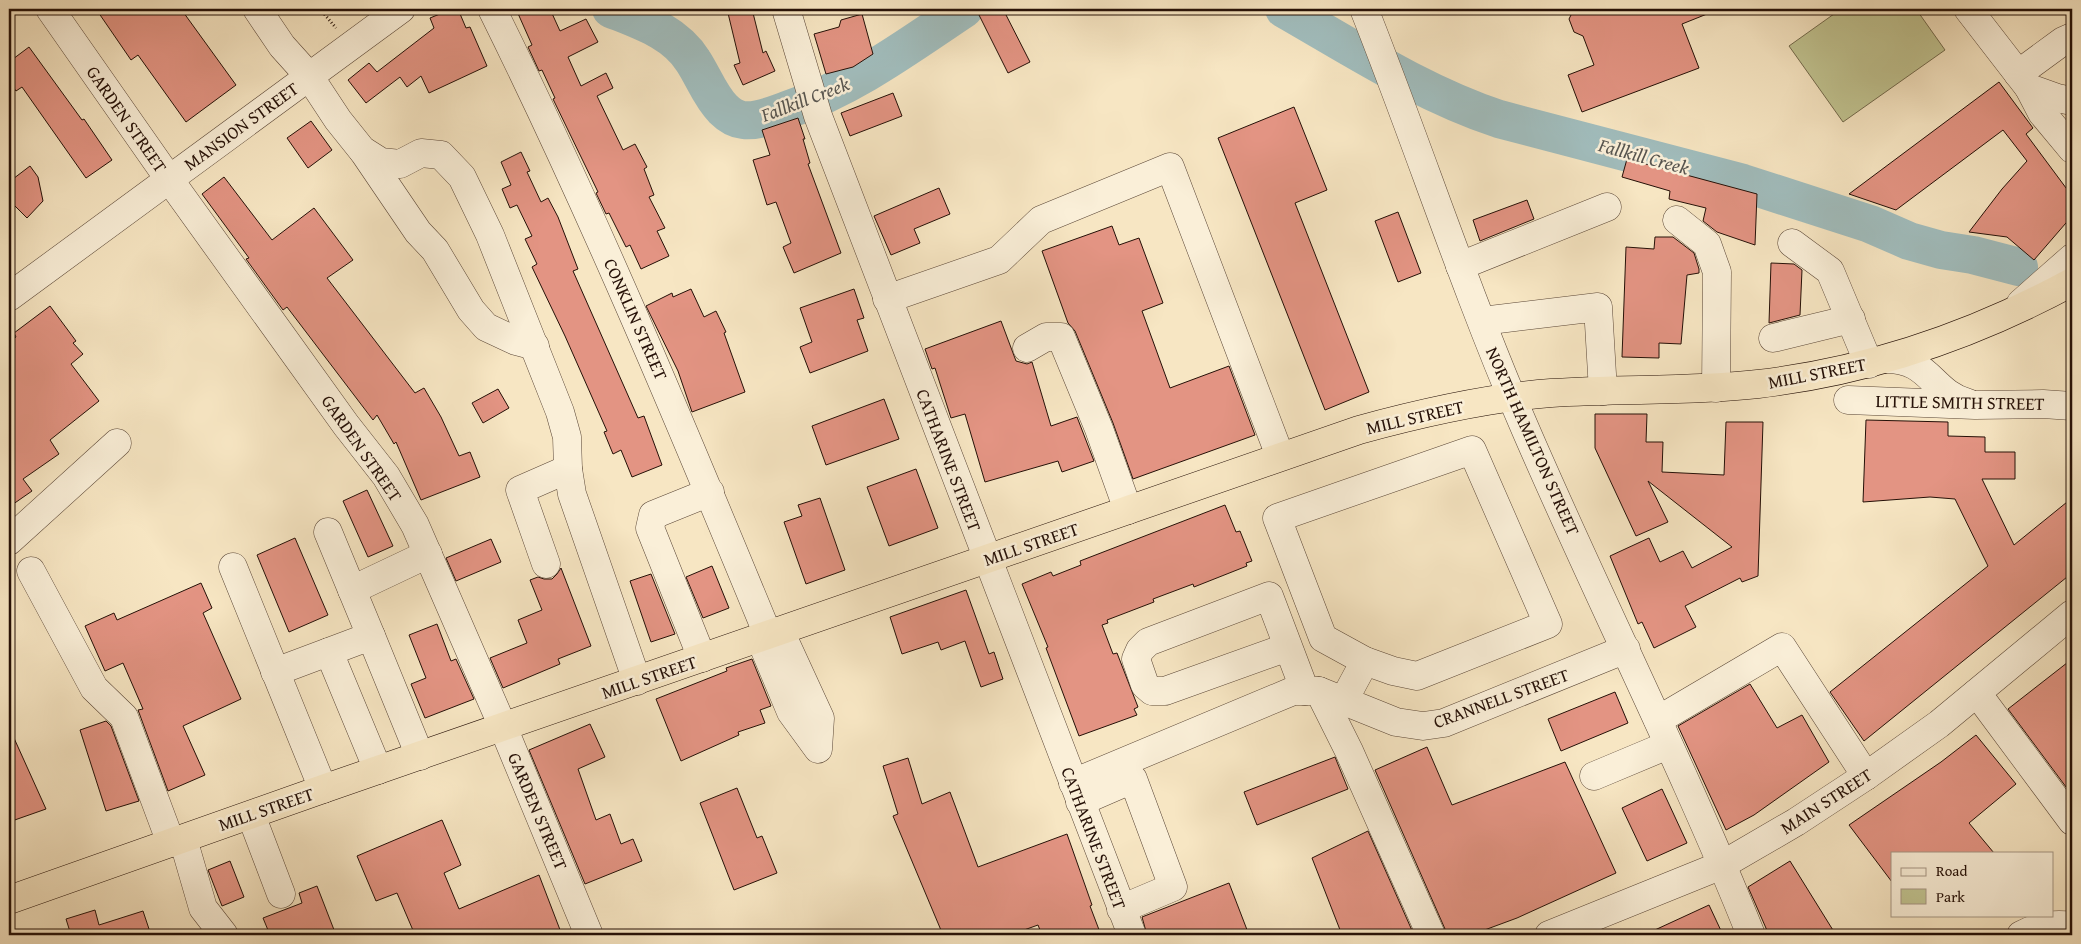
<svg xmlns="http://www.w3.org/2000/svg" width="2081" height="944" font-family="'Gentium Book Plus',serif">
	<rect width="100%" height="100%" fill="#f7e6c3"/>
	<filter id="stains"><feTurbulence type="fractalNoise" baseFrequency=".004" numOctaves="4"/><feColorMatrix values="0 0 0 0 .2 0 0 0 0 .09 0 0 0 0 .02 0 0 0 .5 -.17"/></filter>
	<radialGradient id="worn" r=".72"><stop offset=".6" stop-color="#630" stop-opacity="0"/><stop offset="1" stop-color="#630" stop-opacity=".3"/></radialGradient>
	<polygon fill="#c1c491" stroke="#736a4c" points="1841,9 1916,9 1945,50 1843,122 1789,46"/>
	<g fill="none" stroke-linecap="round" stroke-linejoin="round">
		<g stroke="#a1bdbd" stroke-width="38">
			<path d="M611 9C641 21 675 32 693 61 703 76 710 96 723 109 728 114 735 119 743 120 757 122 773 115 787 110 852 88 907 47 964 9"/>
			<path d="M1284 9C1354 49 1421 93 1499 119L1743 183 1870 224 1909 241 1941 250 1973 255 2019 267"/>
		</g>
	</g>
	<g fill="#e39483" stroke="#251007">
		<polygon points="96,9 181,9 236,85 186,122 138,55 131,60"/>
		<polygon points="452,9 458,9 466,28 470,27 487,66 429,93 421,76 407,87 400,77 366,103 348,80 369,63 377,72 434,28 430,18"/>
		<polygon points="516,9 550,9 560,31 586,19 598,42 568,57 581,86 606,73 613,88 597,96 623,150 635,144 647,167 644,169 654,195 649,197 665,228 657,231 669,256 641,269 630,245 626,247 609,213 606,214 596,193 598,192 553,99 555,98 542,70 539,71 528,47 532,45"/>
		<polygon points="727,9 752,9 763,53 766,51 775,71 743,85 734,65 740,63"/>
		<polygon points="976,9 1003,9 1030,62 1008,73"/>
		<polygon points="1574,9 1717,9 1717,10 1682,24 1699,68 1582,112 1568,75 1594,65 1583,36 1574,32 1569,19"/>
		<polygon points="862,14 873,54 853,67 826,74 814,34 839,27 841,20"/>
		<polygon points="29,47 82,120 84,119 112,160 86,178 22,87 16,91 9,81 9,62"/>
		<polygon points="1999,82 2033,128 2026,134 2072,196 2072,216 2034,260 2007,237 1969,232 2002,189 2027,161 2003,130 1896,210 1849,194"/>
		<polygon points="893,93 902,116 850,136 841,113"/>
		<polygon points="1294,107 1327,190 1295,203 1369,392 1325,410 1218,138"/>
		<polygon points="798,118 805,139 803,139 810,163 808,164 841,253 794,273 783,247 791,243 776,202 767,205 753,160 770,155 762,130"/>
		<polygon points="311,121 332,150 308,168 287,138"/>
		<polygon points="521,152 530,171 527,172 541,202 548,198 558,217 578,269 573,271 638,418 644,416 662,465 632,477 621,450 613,454 604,432 607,431 565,336 532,267 537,264 525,239 532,236 517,205 510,208 502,189 511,185 501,162"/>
		<polygon points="1627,159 1757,194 1755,245 1717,232 1703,221 1706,208 1669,199 1670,191 1622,177"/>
		<polygon points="30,166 38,177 43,201 27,218 9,200 9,182"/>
		<polygon points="224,177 272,240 314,208 353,260 327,278 415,393 424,388 441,417 459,456 470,452 480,477 421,500 396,442 394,444 377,415 373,420 287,307 283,310 246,259 249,258 202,194"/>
		<polygon points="939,188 950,214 914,229 920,243 891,255 874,216"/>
		<polygon points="1527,200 1534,219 1480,241 1473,220"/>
		<polygon points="1398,212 1421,273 1398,282 1375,221"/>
		<polygon points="1112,226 1119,245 1139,238 1163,303 1142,311 1170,388 1229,366 1255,435 1133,479 1113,423 1075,331 1068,323 1042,251"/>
		<polygon points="1655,237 1673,237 1694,253 1699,269 1699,273 1687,275 1681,344 1659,343 1659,358 1622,357 1626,247 1654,249"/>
		<polygon points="1771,263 1794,264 1802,270 1800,315 1769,323"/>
		<polygon points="691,289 704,317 716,311 726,332 724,333 745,392 692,412 678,371 646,306 672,293 673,297"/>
		<polygon points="854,289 864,318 857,320 868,351 810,373 800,347 812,342 800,308"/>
		<polygon points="50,306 76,341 73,343 83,354 71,364 99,401 50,440 59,454 23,479 32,491 9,507 9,342 16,337 14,333"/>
		<polygon points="1001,321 1016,361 1027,364 1032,362 1051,426 1077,417 1094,461 1062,472 1058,461 985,482 965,414 951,418 935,368 932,369 925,349"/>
		<polygon points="498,389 509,408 483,423 472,403"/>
		<polygon points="884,399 899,439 826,465 812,426"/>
		<polygon points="1595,414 1647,414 1646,442 1663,442 1662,472 1724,475 1726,422 1763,422 1758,576 1742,582 1740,578 1685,606 1696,627 1654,648 1642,622 1638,624 1610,556 1649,538 1660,562 1683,551 1692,568 1732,547 1648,481 1668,522 1636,536 1595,448"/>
		<polygon points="1866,420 1948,422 1948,436 1985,437 1985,452 2015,452 2015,479 1982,479 2014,545 2072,498 2072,573 1864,741 1830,692 1988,566 1955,499 1930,497 1863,502"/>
		<polygon points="916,469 938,528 889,546 867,487"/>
		<polygon points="367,490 393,546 368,557 343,501"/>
		<polygon points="820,498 845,570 806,584 784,522 802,516 798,505"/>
		<polygon points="1225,505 1236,532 1240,531 1252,561 1246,563 1247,566 1194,587 1193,584 1153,599 1154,602 1107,620 1108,623 1102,625 1113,654 1117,653 1138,707 1134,709 1137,715 1079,736 1046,648 1048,647 1022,584 1051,572 1053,576 1081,565 1080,561"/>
		<polygon points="295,538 328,615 289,632 257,555"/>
		<polygon points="491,539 501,562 456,581 446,558"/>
		<polygon points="712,566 729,608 703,618 686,577"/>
		<polygon points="561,568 591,646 558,659 560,664 503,688 490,658 527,643 518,620 542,610 530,580 538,577 544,579 552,579 557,574"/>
		<polygon points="651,574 675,634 651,642 630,581"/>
		<polygon points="201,583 212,608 203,613 241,699 183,726 205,775 168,791 138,710 143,709 123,663 105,671 85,626 114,613 117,620"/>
		<polygon points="966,590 989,654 994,652 1003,679 981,687 965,641 941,650 938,642 902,654 890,617"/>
		<polygon points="437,624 451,661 456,659 474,699 425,718 411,684 426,678 409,635"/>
		<polygon points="752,659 771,706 760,710 765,723 738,732 739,735 681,761 656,699 727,671 726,668"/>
		<polygon points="2072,659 2072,795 2008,709"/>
		<polygon points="1750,684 1777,728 1802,715 1829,762 1754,815 1726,830 1678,726"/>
		<polygon points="1615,692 1628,723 1561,751 1548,719"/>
		<polygon points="106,721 111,726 139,801 106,811 80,730"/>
		<polygon points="590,724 605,757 578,769 596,820 610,814 621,844 633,839 642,861 585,884 529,750"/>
		<polygon points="9,727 46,809 9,822"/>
		<polygon points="1976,735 2016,784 1969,823 1994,853 1892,853 1892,882 1849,825 1941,762"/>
		<polygon points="1427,747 1452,805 1565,762 1616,873 1517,918 1471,935 1446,935 1445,929 1375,770"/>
		<polygon points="1335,757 1348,789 1257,825 1244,792"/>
		<polygon points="908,758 922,804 950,792 978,867 1067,834 1092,905 1090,906 1101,935 1042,935 1038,925 1010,935 943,935 893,816 898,814 883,766"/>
		<polygon points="737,788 757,838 762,836 777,873 734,890 700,803"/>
		<polygon points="1662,789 1687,843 1647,861 1622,808"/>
		<polygon points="442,820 461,865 444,873 459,909 539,875 562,935 415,935 397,893 376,901 357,856"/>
		<polygon points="1368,831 1414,935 1342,935 1312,858"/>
		<polygon points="230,861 244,897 222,906 208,870"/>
		<polygon points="1790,861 1836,935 1769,935 1748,887"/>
		<polygon points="1229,883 1249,935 1147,935 1142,917"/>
		<polygon points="317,886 336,935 270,935 263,918 302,903 299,893"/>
		<polygon points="1709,905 1723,935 1644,935"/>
		<polygon points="95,910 99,925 143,911 151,935 71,935 66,919"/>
	</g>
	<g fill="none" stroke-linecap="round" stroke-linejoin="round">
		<g stroke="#5a4636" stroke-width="29">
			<g id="minor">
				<polyline points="50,9 169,179 346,425 386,476 415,525 503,727 589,935"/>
				<polyline points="257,9 282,46 309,76 338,120 362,150 381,162 400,164 421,153 441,155 462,177 490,235 560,412 567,437 568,469 572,494 637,681"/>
				<path d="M492 9C593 213 681 424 768 635"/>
				<polyline points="786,9 818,116 1132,935"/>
				<path d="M1364 9C1418 145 1463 284 1521 419 1595 592 1681 760 1751 935"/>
				<polyline points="1968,9 2029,88 2042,113 2072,149"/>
				<polyline points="2018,74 2063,41 2072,37"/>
				<polyline points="2029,88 2057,98 2072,101"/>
				<polyline points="363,151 418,232 435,250 471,310 486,327 516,341 535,346"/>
				<polyline points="1677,220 1707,244 1717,272 1716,388"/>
				<polyline points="1792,243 1830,271 1869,364"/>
				<polyline points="1460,266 1607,207"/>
				<polyline points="9,297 401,9"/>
				<polyline points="887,299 999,260 1041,220 1170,167 1280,456"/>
				<polyline points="2021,303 2072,258"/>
				<polyline points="1482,321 1598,307 1603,391"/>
				<polyline points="1773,338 1851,319"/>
				<polyline points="1027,348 1046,337 1061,337 1099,429 1128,510"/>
				<path d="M1886 359C1931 359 1930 392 1968 403"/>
				<polyline points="1848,400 1975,405 2043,404 2072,406"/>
				<polygon points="1472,450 1548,624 1417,676 1393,671 1365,661 1323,638 1277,518"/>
				<polyline points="328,532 371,636"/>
				<polyline points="9,541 117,443"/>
				<polyline points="546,564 520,490 568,469"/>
				<polyline points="233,567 323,789"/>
				<polyline points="31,571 94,688 124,717 171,843"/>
				<polyline points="352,590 428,554"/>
				<polyline points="760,638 791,712 818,749 820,718 780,631"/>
				<polyline points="1288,647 1165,691 1152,691 1145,685 1136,659 1140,650 1148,642 1269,596 1305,691"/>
				<polyline points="329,652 378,770"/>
				<polyline points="702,658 650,528 653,515 710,492"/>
				<polyline points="275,672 371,636 420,756"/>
				<polyline points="1319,691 1349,751 1431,935"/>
				<polyline points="1977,693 2072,821"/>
				<polyline points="1344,700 1365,661"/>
				<polyline points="1658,720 1782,647 1866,776"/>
				<polyline points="1594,776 1668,745"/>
				<polyline points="1073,783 1293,691 1319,691 1396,722 1423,726 1444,723 1626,649"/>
				<polyline points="1080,802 1133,779 1173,887 1121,909"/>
				<polyline points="251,815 281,894"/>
				<polyline points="183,839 203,908 224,935"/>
				<polyline points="1549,935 1722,865 1796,822 1866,776 1939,724 2072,614"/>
				<path d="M2021 935C2038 926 2054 923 2072 926"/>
			</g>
		</g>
		<g stroke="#251007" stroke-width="29">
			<path id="highway" d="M9 900 323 789 1359 430C1421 413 1486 398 1551 393 1620 388 1690 392 1758 384 1870 371 1974 335 2072 282"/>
		</g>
		<polyline stroke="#251007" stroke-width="3" stroke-dasharray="1 2.5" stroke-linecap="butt" points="320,9 336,28"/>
		<use href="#minor" stroke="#faefd8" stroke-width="28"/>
		<use href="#highway" stroke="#f7e6c3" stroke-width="28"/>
	</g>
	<g text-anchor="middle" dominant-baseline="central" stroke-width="5" stroke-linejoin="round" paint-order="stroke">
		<g font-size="18" fill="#251007" stroke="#faefd8">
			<text transform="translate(127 119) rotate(55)">GARDEN STREET</text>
			<text transform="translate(241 126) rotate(-36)">MANSION STREET</text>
			<text transform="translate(636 319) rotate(66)">CONKLIN STREET</text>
			<text transform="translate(1817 373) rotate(-11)">MILL STREET</text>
			<text transform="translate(1960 402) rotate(1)">LITTLE SMITH STREET</text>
			<text transform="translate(1415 417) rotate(-13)">MILL STREET</text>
			<text transform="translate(1533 441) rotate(66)">NORTH HAMILTON STREET</text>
			<text transform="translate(362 448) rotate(55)">GARDEN STREET</text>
			<text transform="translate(949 460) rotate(69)">CATHARINE STREET</text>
			<text transform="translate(1031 544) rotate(-19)">MILL STREET</text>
			<text transform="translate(649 677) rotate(-19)">MILL STREET</text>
			<text transform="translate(1501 698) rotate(-20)">CRANNELL STREET</text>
			<text transform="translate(1826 801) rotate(-33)">MAIN STREET</text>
			<text transform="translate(266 809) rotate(-19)">MILL STREET</text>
			<text transform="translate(538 811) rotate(67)">GARDEN STREET</text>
			<text transform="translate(1094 838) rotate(69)">CATHARINE STREET</text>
		</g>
		<g font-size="19" font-style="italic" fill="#575550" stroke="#faefd8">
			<text transform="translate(805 99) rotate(-21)">Fallkill Creek</text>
			<text transform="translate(1644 156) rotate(15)">Fallkill Creek</text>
		</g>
	</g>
	<rect width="2081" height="944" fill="none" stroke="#f7e6c3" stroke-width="30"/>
	<rect x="10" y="10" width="2061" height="924" fill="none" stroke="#251007" stroke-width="2.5"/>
	<rect x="15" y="15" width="2051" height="914" fill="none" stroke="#251007"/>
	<rect x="1891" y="852" width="162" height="65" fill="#faefd8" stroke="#a59684"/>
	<rect x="1901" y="868" width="25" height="8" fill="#faefd8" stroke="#a59684"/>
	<text x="1936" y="876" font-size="15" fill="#251007">Road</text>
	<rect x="1901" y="889" width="25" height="15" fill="#c1c491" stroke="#a59684"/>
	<text x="1936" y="902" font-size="15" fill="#251007">Park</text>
	<rect width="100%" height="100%" filter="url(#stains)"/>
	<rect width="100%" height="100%" fill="url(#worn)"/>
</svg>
